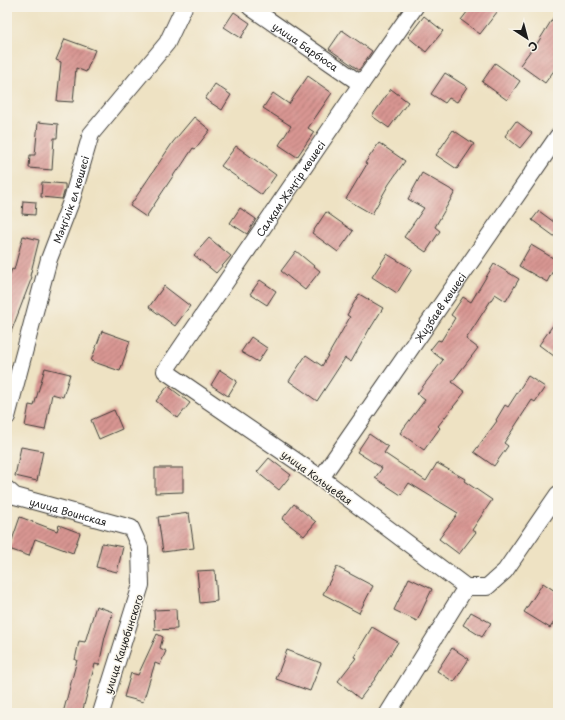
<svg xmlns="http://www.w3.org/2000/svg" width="565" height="720" font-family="'Playpen Sans',sans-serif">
	<defs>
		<pattern id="building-hatch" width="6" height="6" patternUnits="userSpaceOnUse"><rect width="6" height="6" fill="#d89592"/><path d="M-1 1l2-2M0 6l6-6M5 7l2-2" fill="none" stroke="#ae7976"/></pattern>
	</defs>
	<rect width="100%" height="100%" fill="#f7f3e8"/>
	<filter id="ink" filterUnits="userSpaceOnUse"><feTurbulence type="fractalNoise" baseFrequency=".025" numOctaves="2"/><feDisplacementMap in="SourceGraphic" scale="8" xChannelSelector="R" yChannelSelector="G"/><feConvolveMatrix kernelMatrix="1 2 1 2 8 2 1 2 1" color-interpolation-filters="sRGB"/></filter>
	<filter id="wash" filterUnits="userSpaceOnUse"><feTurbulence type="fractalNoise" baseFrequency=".012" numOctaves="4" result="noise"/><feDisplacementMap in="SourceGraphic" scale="16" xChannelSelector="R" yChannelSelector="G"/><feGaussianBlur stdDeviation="0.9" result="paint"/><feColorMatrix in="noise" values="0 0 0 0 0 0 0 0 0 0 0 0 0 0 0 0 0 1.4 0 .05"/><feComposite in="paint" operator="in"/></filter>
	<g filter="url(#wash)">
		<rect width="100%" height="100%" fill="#eee2c3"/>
		<g id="blocks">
			<g fill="url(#building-hatch)">
				<polygon points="471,7 501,7 480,34 461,20"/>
				<polygon points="558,10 558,65 545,83 520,65 534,46 535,47"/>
				<polygon points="234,12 250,23 241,38 224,27"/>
				<polygon points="424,16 443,31 426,52 408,37"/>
				<polygon points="342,30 372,51 359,70 329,49"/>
				<polygon points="65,39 95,50 86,72 76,68 73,102 57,101 61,62 56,60"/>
				<polygon points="495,63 520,81 507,100 482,82"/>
				<polygon points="445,73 467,87 457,102 449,98 445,103 431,94"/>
				<polygon points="308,76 332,93 308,128 314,132 297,157 279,145 291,126 263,108 273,93 289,104"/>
				<polygon points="215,84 231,95 222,110 205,99"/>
				<polygon points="391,89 408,102 389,128 372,116"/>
				<polygon points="194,117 210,130 195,149 193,148 178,171 177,170 146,217 130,206 173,142"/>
				<polygon points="516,121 532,133 520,148 505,136"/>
				<polygon points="38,122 58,124 57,138 54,138 52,170 29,168 30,155 35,155"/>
				<polygon points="453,130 474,144 457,169 436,155"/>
				<polygon points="379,143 405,161 389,184 372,214 346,199 367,164 365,163"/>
				<polygon points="236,146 276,175 262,195 221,166"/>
				<polygon points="422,173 455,192 435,227 440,231 426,252 404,237 424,208 408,199"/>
				<polygon points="42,182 65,184 65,189 62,199 41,197"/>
				<polygon points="23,201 36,202 35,215 22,214"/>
				<polygon points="240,208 256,219 247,234 230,223"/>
				<polygon points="539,211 558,225 558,239 532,220"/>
				<polygon points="326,212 353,231 338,252 312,233"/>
				<polygon points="23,236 39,240 30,276 32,277 8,340 7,282 12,269 14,270"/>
				<polygon points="209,238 231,256 216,273 194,255"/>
				<polygon points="531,245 558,261 547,282 519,266"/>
				<polygon points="296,251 320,271 305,290 281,271"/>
				<polygon points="387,254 412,269 397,293 372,277"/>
				<polygon points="494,264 519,279 506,301 495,294 466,339 478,348 452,382 465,392 438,426 440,428 424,450 400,433 425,400 417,394 443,360 430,350 438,340 441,341 455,318 451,315 463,297 471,302"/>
				<polygon points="260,280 276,291 267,305 250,294"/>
				<polygon points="164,286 190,306 175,326 149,307"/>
				<polygon points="359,294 383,308 370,329 370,328 351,362 345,358 317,401 289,381 306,355 322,366 350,317 347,315"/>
				<polygon points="558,318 558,359 539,345"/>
				<polygon points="102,331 130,341 120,371 91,361"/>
				<polygon points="251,337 267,348 258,362 241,352"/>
				<polygon points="45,368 70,374 63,397 52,394 45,430 25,426 29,405 34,406"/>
				<polygon points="220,370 237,381 228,396 211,385"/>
				<polygon points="528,376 545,387 535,402 532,400 504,443 508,446 494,466 474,452 497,421 496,420 505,405 508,407"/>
				<polygon points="168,386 190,403 178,418 156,401"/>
				<polygon points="114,410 122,429 99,439 91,420"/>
				<polygon points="369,434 388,447 384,453 426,481 437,463 465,479 464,481 492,500 472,530 476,532 459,554 439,539 458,513 409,483 401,495 375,478 382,468 357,452"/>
				<polygon points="21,447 43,451 37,481 15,476"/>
				<polygon points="269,458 291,475 279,490 257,472"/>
				<polygon points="155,468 183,468 183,492 155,493"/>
				<polygon points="294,504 316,522 304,536 282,519"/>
				<polygon points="189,513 194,548 163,552 158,517"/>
				<polygon points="20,517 57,531 59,525 80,533 73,553 35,539 29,556 9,549"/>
				<polygon points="102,543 123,547 117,572 96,567"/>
				<polygon points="337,567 373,586 359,613 323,594"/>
				<polygon points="215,570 217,601 200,603 197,571"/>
				<polygon points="409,578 432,589 417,621 394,610"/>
				<polygon points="543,583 558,593 558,616 550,628 524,612"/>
				<polygon points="96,606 113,612 105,637 99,665 95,664 82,713 63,713 77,660 75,660 79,641 85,642"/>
				<polygon points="176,609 177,629 155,630 154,610"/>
				<polygon points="471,612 491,623 482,637 463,625"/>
				<polygon points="372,627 398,642 375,679 360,699 338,681 356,658 354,657"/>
				<polygon points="157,634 163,637 160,648 166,651 160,665 155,663 143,702 124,697 131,673 138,675"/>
				<polygon points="452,648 469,659 454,682 437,671"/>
				<polygon points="287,650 321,663 310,691 276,679"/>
			</g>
		</g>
	</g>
	<g filter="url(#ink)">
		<use href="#blocks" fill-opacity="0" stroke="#3c3a35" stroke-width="1"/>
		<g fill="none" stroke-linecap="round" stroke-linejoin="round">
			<g stroke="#3c3a35" stroke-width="18">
				<g id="minor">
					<path id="s1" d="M250 7 361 84"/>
					<path id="s2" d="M7 417 49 259 72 199 91 134 167 43 184 7"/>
					<path id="s3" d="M321 478 558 136"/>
					<path id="s4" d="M7 489 15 496 131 528 140 548 141 585 101 713"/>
					<polyline points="466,587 487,587 505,571 558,494"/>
					<path id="s5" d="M388 713 466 587 321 478 165 371 361 84 415 7"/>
				</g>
			</g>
			<use href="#minor" stroke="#fff" stroke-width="16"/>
		</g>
	</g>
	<g text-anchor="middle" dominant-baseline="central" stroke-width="3" stroke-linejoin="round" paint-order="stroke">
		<g font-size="10" fill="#1c1c1c" stroke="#f7f3e8">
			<text stroke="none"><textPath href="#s1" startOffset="68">улица Барбюса</textPath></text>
			<text stroke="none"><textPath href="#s5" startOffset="740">Салқам Жәңгір көшесі</textPath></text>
			<text stroke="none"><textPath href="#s2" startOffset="227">Мәңгілік ел көшесі</textPath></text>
			<text stroke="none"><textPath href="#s3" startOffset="208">Жүзбаев көшесі</textPath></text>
			<text transform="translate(317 477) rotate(36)">улица Кольцевая</text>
			<text stroke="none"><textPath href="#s4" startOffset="66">улица Воинская</textPath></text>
			<text transform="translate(123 644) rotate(-72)">улица Кацюбинского</text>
		</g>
	</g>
	<rect width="565" height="720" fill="none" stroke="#f7f3e8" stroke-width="24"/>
	<g transform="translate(527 38) rotate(144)" stroke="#f7f3e8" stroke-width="3" paint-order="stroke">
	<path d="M0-3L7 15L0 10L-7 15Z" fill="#1c1c1c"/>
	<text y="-6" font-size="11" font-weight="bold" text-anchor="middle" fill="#1c1c1c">С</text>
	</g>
</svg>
